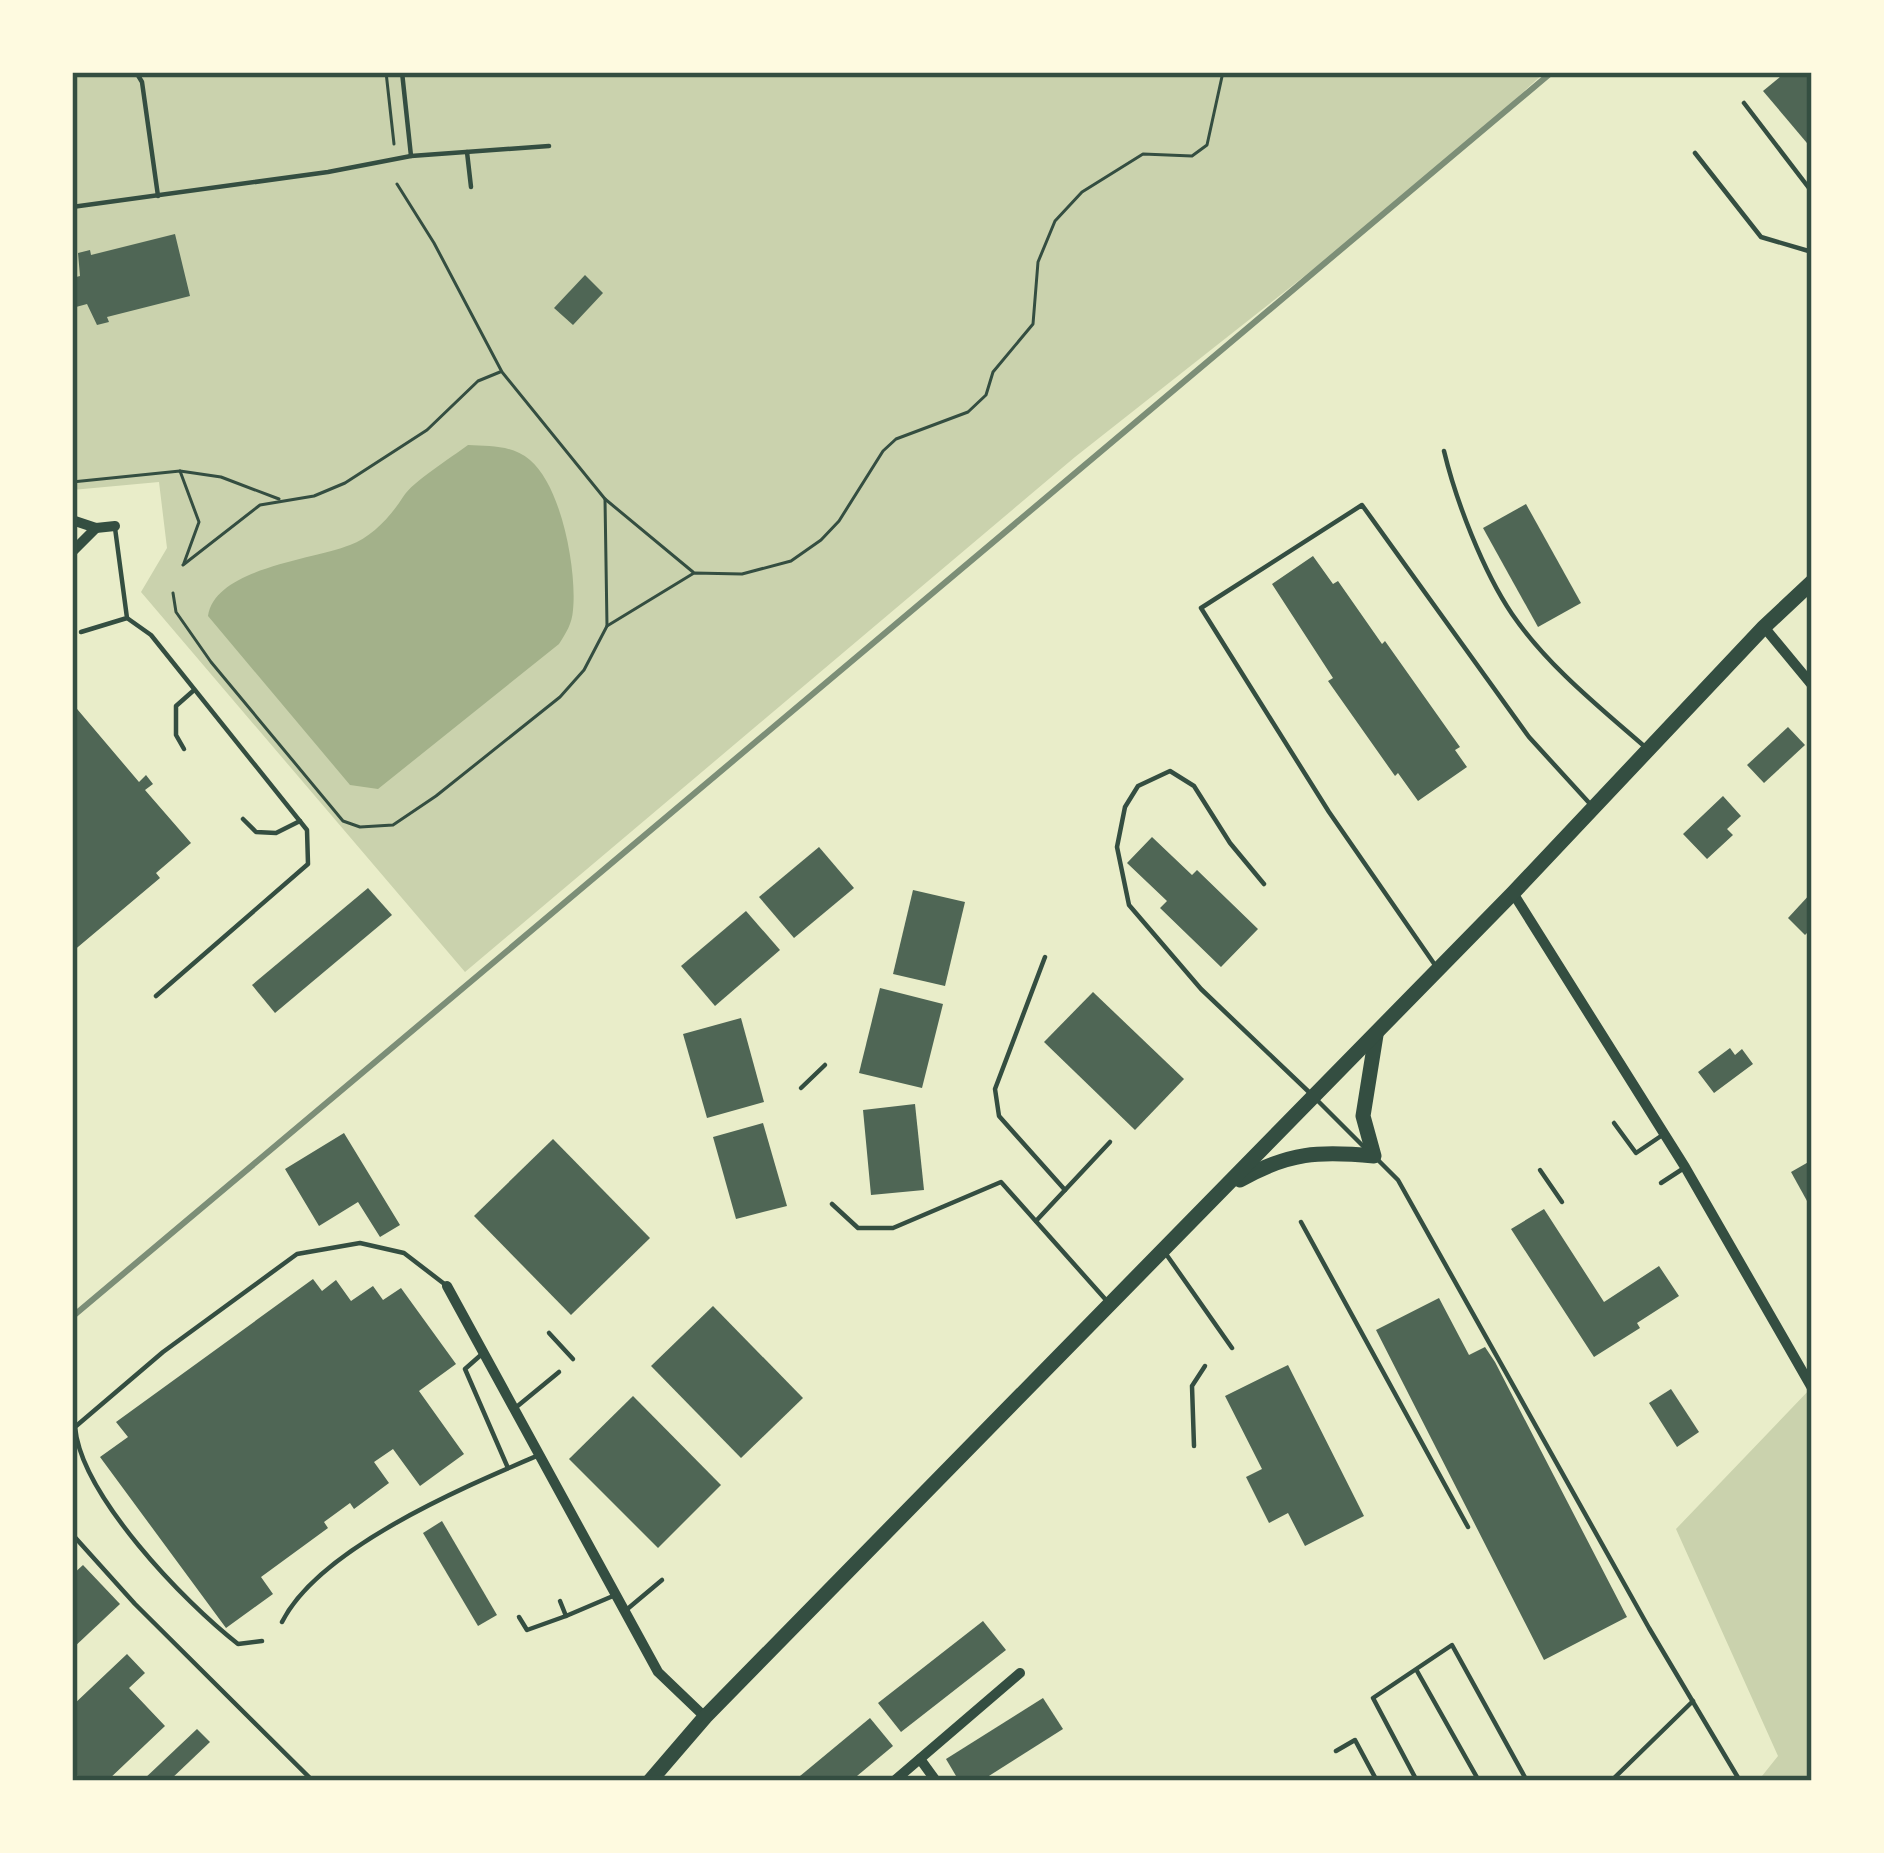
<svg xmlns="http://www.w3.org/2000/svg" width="1884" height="1853" font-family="Rubik,sans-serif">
	<rect width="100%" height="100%" fill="#e9edc9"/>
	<g fill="#cad2ad">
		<polygon points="72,72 1545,72 1434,174 1075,457 465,972 141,592 167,548 159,482 72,490"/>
		<polygon points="1812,1387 1812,1781 1758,1781 1778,1756 1676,1529"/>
	</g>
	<path fill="#a3b18a" d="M468 445C490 446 512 445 530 460 562 487 577 571 573 610 572 624 566 633 559 644L378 789 350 785 208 616C215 568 312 560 350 545 372 537 391 516 403 497 413 481 451 458 468 445Z"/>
	<g fill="#4f6655">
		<polygon points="1786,72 1812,72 1812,149 1763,91"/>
		<polygon points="175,234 190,296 107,317 109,322 97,325 87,304 76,307 72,278 80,276 78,253 90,250 91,255"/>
		<polygon points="585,275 603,293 573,325 554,308"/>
		<polygon points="1526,504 1581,603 1538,627 1483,528"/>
		<polygon points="1313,556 1333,584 1338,581 1382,644 1385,641 1460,747 1455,750 1467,767 1418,801 1398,773 1395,776 1328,681 1333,678 1272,584"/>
		<polygon points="72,703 139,782 146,775 153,784 145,790 191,843 156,873 160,878 72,952"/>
		<polygon points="1788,727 1805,745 1764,783 1747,765"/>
		<polygon points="1723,796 1741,816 1727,829 1733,835 1707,859 1683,834"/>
		<polygon points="1152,837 1192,875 1197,870 1258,929 1221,967 1160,908 1167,901 1127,863"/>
		<polygon points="819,847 854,888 794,938 759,897"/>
		<polygon points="368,888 392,915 275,1013 252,985"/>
		<polygon points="913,890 965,902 945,986 893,974"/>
		<polygon points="1812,892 1812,928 1805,935 1788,918"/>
		<polygon points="746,911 780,950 715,1006 681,966"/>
		<polygon points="880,988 943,1004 922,1088 859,1073"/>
		<polygon points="1093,992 1184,1079 1135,1130 1044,1042"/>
		<polygon points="741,1018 764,1102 707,1118 683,1034"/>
		<polygon points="1730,1048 1735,1055 1742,1049 1753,1064 1714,1093 1698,1072"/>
		<polygon points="915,1104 924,1190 871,1195 863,1110"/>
		<polygon points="763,1123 787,1206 736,1219 713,1137"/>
		<polygon points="344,1133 400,1225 380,1237 358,1202 319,1226 285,1169"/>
		<polygon points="553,1139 650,1238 571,1315 474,1216"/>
		<polygon points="1812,1160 1812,1210 1791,1172"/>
		<polygon points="1544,1209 1604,1302 1659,1266 1679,1296 1637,1323 1640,1328 1594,1357 1511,1229"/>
		<polygon points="313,1279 322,1291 336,1280 351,1301 373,1286 383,1300 401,1288 456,1364 419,1391 464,1454 420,1486 393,1449 374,1462 389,1483 354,1509 350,1503 324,1522 328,1528 261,1577 273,1594 226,1628 100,1457 128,1437 116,1422"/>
		<polygon points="1439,1298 1469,1355 1485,1347 1495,1362 1627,1617 1544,1660 1376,1330"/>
		<polygon points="713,1306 803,1398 741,1458 651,1366"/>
		<polygon points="1288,1365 1364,1516 1305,1546 1288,1513 1269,1523 1246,1477 1262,1469 1225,1396"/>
		<polygon points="1671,1389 1699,1432 1677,1447 1649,1403"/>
		<polygon points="633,1396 721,1485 658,1548 569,1459"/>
		<polygon points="442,1521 497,1615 478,1626 423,1533"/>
		<polygon points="83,1565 120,1604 72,1649 72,1575"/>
		<polygon points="983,1621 1006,1650 901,1732 878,1703"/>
		<polygon points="127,1654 145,1673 129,1688 165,1726 107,1781 82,1781 72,1770 72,1706"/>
		<polygon points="1043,1698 1063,1729 981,1781 959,1781 946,1759"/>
		<polygon points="870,1718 893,1746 851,1781 794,1781"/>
		<polygon points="197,1729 210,1742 169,1781 142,1781"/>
	</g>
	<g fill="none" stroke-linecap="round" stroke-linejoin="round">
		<g stroke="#344e41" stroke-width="3">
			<polyline points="386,72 394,144"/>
			<polyline points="397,184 434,243 502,372 605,499 693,572"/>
			<polyline points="180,471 199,522 184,563"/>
			<polyline points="72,482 180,471 221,477 279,499"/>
			<polyline points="183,565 260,505 314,496 345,483 427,430 478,381 500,372"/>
			<polyline points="173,593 176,612 211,662 343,821 360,827 393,825 436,796 560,697 584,670 607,626 605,499"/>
			<polyline points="607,626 694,573 742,574 791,561 821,540 839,521 883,451 896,439 968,412 986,395 993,372 1033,324 1038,262 1055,221 1082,192 1143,154 1192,156 1207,145 1223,72"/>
		</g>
		<g stroke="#344e41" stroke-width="4.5">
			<polyline points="136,72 142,82 158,196"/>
			<polyline points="402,72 411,156 549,146"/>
			<polyline points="1744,103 1812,192"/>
			<polyline points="467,152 471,187"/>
			<polyline points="1695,153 1761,237 1812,252"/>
			<polyline points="72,207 328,172 411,156"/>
			<path d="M1444 451C1456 501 1483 571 1512 614 1547 665 1598 706 1644 746"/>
			<polyline points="127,618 151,635 307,830 308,864 156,996"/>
			<polyline points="81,632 127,618 115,528"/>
			<polyline points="184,749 176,735 176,706 193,691"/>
			<polyline points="243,819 256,832 276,833 300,821"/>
			<polyline points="1264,884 1230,843 1194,786 1170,771 1138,786 1125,807 1117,847 1129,905 1201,989 1310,1093"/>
			<polyline points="1045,957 995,1089 999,1116 1065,1190"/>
			<polyline points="1435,965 1329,812 1201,608 1362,505 1529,737 1592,806"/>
			<polyline points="801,1088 825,1065"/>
			<polyline points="1318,1101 1365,1148"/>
			<polyline points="1614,1123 1636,1153 1661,1136"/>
			<polyline points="1378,1160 1398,1180 1649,1628 1740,1781"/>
			<polyline points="1540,1170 1562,1202"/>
			<polyline points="1661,1183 1681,1170"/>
			<polyline points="832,1204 858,1228 893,1228 1001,1182 1106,1300"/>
			<polyline points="1036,1221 1110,1142"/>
			<polyline points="1301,1222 1468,1527"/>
			<polyline points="1166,1254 1232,1348"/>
			<polyline points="549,1333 573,1359"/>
			<polyline points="482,1354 465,1369 508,1468"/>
			<polyline points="514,1409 559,1372"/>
			<polyline points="1194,1446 1192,1386 1205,1366"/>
			<polyline points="72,1534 135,1604 313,1781"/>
			<polyline points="560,1601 566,1616 613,1596"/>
			<polyline points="625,1611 662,1580"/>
			<polyline points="519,1617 527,1630 566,1616"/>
			<path d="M282 1622C319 1548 464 1487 539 1455"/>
			<path d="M262 1641 238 1644C184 1602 81 1495 75 1427L163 1352 297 1254 360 1243 404 1253 447 1286"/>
			<polyline points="1417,1671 1479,1781"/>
			<polyline points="1336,1751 1355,1740 1377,1781"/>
			<polyline points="1417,1781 1373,1698 1452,1645 1527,1781"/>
			<polyline points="1611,1781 1693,1701"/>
		</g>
		<g stroke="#344e41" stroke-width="10">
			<polyline points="72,520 96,528 115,526"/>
			<polyline points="72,552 96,528"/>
			<polyline points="1764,627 1812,685"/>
			<polyline points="1513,893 1685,1167 1812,1388"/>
			<polyline points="447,1286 658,1672 705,1717"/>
			<polyline points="920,1759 936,1781"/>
			<polyline points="894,1781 1020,1673"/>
		</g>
		<g stroke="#344e41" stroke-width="15">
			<path d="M1240 1180C1289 1152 1319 1151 1374 1156L1363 1116 1376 1035"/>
			<polyline points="650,1781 705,1717 1513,893 1764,627 1812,582"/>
		</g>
		<polyline stroke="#7c8e77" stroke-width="6" points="72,1317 1552,72"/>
	</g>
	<rect width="1884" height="1853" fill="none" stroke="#fefae0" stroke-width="150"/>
	<rect x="75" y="75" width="1734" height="1703" fill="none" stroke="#344e41" stroke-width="4.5"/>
</svg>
